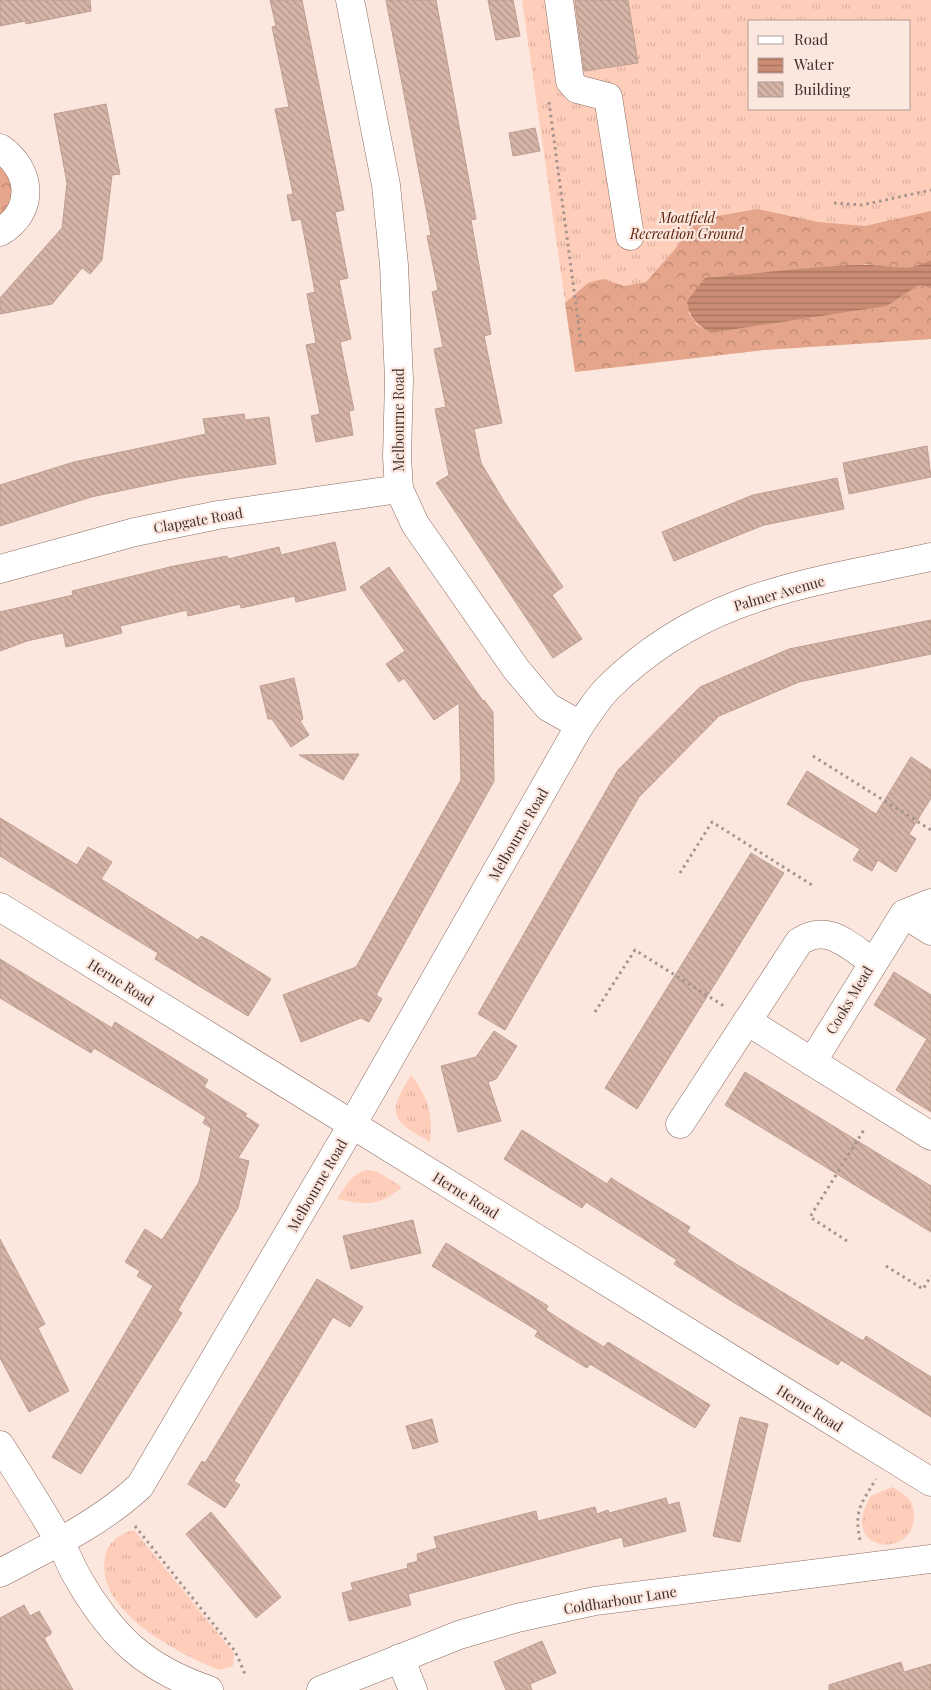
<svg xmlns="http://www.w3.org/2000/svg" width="931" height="1690" font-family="'Playfair Display',serif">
	<defs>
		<pattern id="grass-tufts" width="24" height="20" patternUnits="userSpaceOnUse" patternTransform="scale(1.25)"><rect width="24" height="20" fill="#fecebb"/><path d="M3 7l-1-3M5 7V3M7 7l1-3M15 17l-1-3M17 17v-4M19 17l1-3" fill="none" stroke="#dbb1a1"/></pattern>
		<pattern id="forest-crowns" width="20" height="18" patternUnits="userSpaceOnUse" patternTransform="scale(1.25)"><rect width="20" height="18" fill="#e4a58b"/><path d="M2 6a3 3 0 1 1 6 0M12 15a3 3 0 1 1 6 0" fill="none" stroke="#ba8772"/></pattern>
		<pattern id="water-rules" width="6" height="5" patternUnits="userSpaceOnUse" patternTransform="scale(1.25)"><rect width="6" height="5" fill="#ca8c73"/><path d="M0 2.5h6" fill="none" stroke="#a5735f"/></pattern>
		<pattern id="building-back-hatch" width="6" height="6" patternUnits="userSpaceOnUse" patternTransform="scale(1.25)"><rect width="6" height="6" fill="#d6b5a8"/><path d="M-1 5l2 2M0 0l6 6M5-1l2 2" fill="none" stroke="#af9489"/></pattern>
	</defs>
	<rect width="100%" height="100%" fill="#fce7df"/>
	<g fill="url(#grass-tufts)" fill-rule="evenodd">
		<path d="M522 0H931V339L764 350 575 372ZM750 21H910V109H750Z"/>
		<path d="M411 1075C428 1097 433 1114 430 1142 391 1120 386 1115 411 1075Z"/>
		<path d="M367 1170 378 1172 402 1187C379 1207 365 1205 337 1199 345 1187 351 1174 367 1170Z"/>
		<path d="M892 1487C905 1494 914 1500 914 1515 914 1562 836 1551 871 1496Z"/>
		<path d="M134 1530 234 1653 233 1666 219 1670C178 1653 95 1612 105 1557 107 1543 120 1533 134 1530Z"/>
	</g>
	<g fill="url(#forest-crowns)">
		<polygon points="0,159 6,163 16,198 0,220"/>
		<polygon points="757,209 818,222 865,226 931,211 931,260 923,264 899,269 865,264 688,312 697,325 711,333 887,306 919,285 931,288 931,339 764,350 575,372 565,303 588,283 603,279 624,286 646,282 676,248 695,220"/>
	</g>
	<path fill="url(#water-rules)" d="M931 260V288L919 285 887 306 711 333C697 325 689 318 687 301L705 278C757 274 811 266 863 265 890 264 903 274 931 260Z"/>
	<g fill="url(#building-back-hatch)" stroke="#be9e91">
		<polygon points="0,0 90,0 91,11 26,24 25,21 0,26"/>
		<polygon points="270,0 302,0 344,210 335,212 348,278 339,280 351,339 340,342 354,410 349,411 353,435 316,442 311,416 320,414 306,345 316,343 307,294 315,292 301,219 292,221 287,195 293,194 275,109 289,107 272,27 276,26"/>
		<polygon points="386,0 436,0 476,219 471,220 491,334 484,336 502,423 474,429 481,463 505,503 563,587 552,595 582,639 553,658 436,483 449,475 435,409 446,407 434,349 443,347 432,292 438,290 427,236 431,235"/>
		<polygon points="488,0 513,0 520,36 496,40"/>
		<polygon points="575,0 628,0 638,63 584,71"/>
		<polygon points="106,104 120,174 112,175 102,260 90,274 82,268 52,304 0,314 0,298 62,228 67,183 54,114"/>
		<polygon points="535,128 540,151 513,156 509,133"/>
		<polygon points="244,414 245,420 269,417 276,464 182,478 91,497 0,526 0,485 74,462 206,434 203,419"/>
		<polygon points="927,446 931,477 849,494 843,463"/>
		<polygon points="837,478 844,509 764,525 674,561 662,532 753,495"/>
		<polygon points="335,542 346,590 296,602 295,596 241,608 240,604 188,616 187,610 120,626 122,633 66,647 63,633 27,641 0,651 0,612 73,595 72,591 174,566 227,556 228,559 279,547 281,555"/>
		<polygon points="389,567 483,701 484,700 493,712 494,781 376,995 382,999 369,1022 361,1018 301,1042 283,995 356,967 461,780 459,703 434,720 404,678 399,682 386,664 405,651 360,587"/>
		<polygon points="931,620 931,654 799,682 719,716 639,797 505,1030 478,1014 618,770 700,687 789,649"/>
		<polygon points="294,678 303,719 300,721 309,735 291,747 272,719 268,719 260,686"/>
		<polygon points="359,754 343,780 299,755"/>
		<polygon points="911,757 931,770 931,798 909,834 916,839 896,872 878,860 872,871 853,860 860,849 787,804 807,771 876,814"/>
		<polygon points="0,818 77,865 88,847 112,862 101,879 198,940 201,936 212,942 271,979 248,1016 155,959 158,953 0,856"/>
		<polygon points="751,853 784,873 637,1109 605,1088"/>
		<polygon points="0,959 112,1028 115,1022 208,1080 204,1087 247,1114 245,1116 259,1125 238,1158 249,1161 238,1208 178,1310 182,1313 81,1474 52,1457 153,1286 137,1276 140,1271 125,1262 145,1229 162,1240 175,1220 199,1182 211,1128 203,1123 206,1117 168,1093 94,1048 91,1053 0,998"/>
		<polygon points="894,972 931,995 931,1112 896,1090 927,1039 874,1005"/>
		<polygon points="494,1031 517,1046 496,1079 488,1082 501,1121 458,1132 441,1066 476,1057"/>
		<polygon points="745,1072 931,1186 931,1232 725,1105"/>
		<polygon points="522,1130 607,1184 611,1178 690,1227 687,1232 731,1261 863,1341 866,1336 931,1377 931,1417 841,1360 838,1365 733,1302 674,1264 677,1260 586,1202 582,1208 504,1159"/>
		<polygon points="413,1220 421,1253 351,1269 343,1236"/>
		<polygon points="0,1239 45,1324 38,1328 69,1391 29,1412 0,1358"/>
		<polygon points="446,1243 548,1306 546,1310 575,1329 604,1347 608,1342 710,1405 695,1428 590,1364 587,1368 535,1336 538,1331 432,1266"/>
		<polygon points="317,1279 363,1307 350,1327 333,1317 234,1481 240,1485 225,1508 188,1484 202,1461 205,1463"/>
		<polygon points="740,1417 768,1424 740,1542 713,1536"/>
		<polygon points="432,1419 438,1442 413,1449 406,1426"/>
		<polygon points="666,1498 668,1505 679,1502 686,1531 624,1547 622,1537 446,1584 408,1594 411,1605 349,1621 342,1593 353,1590 351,1583 408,1568 407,1564 418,1561 417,1554 437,1548 434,1537 536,1511 538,1521 595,1507 597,1514 608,1510 609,1513"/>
		<polygon points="211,1512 281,1597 256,1618 186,1534"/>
		<polygon points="24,1605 30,1616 39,1611 51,1631 51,1634 44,1638 73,1690 0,1690 0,1618"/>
		<polygon points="542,1641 556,1673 530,1684 532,1690 506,1690 494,1662"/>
		<polygon points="901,1662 904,1672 931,1664 931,1690 829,1690 829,1685"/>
	</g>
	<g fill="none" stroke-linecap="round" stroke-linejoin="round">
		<g stroke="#8a6c60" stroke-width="29">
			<g id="minor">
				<polyline points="559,0 570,81 577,89 608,97 630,236"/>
				<path d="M0 148C32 170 36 211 0 232"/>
				<polyline points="0,569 135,532 218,515 399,489"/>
				<path d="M580 725C589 713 597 699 607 689 702 594 806 584 931 557"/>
				<polyline points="0,907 931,1482"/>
				<polyline points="904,914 931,931"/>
				<polyline points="747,1021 931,1136"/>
				<polyline points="812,1062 904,914 931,903"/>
				<path d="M680 1124 799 942C827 922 849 946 873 962"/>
				<path d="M0 1445C20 1476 40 1507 58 1539 66 1552 71 1567 79 1580 113 1638 145 1668 209 1690"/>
				<path d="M0 1573C49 1547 99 1524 140 1486L352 1125 580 725 548 707 516 669 415 524 399 489 397 457 399 380 394 265 386 185 350 0"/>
				<polyline points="400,1658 413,1690"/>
				<polyline points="321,1690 459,1635 517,1618 595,1601 931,1559"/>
			</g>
		</g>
		<g stroke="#a5938d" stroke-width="3" stroke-dasharray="2.5 4" stroke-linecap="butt">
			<polyline points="549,102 581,343"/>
			<polyline points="834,203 862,205 931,190"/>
			<polyline points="813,756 931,830"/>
			<polyline points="680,873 712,822 812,885"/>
			<polyline points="595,1012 635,950 724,1006"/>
			<polyline points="847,1241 810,1217 865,1128"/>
			<polyline points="886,1266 923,1289 931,1276"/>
			<polyline points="135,1526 235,1651 245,1674"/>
			<path d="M860 1540C854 1510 861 1504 876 1479"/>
		</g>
		<use href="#minor" stroke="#fff" stroke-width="28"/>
	</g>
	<g text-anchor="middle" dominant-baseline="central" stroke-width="4.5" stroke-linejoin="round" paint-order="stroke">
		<g font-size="14" font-style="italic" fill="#531b00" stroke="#fce7df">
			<text x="687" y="217">Moatfield<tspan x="687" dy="16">Recreation Ground</tspan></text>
		</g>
		<g font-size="14" fill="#3c2f2a" stroke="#fce7df">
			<text transform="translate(398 420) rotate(-90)">Melbourne Road</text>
			<text transform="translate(198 520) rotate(-10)">Clapgate Road</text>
			<text transform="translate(779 593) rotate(-16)">Palmer Avenue</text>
			<text transform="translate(518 834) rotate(-60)">Melbourne Road</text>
			<text transform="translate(121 982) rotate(32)">Herne Road</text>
			<text transform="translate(849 1000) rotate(-59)">Cooks Mead</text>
			<text transform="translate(317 1185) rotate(-60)">Melbourne Road</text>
			<text transform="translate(466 1195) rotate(32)">Herne Road</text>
			<text transform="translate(810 1408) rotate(32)">Herne Road</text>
			<text transform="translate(620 1600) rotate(-9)">Coldharbour Lane</text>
		</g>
	</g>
	<rect x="748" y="20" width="162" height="90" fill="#fce7df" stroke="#af9d97"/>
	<rect x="758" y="36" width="25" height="8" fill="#ffffff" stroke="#af9d97"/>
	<text x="794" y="45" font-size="15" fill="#3c2f2a">Road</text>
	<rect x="758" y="58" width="25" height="15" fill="url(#water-rules)" stroke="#af9d97"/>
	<text x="794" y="70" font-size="15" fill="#3c2f2a">Water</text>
	<rect x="758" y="82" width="25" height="15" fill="url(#building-back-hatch)" stroke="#af9d97"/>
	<text x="794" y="95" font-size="15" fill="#3c2f2a">Building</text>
</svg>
